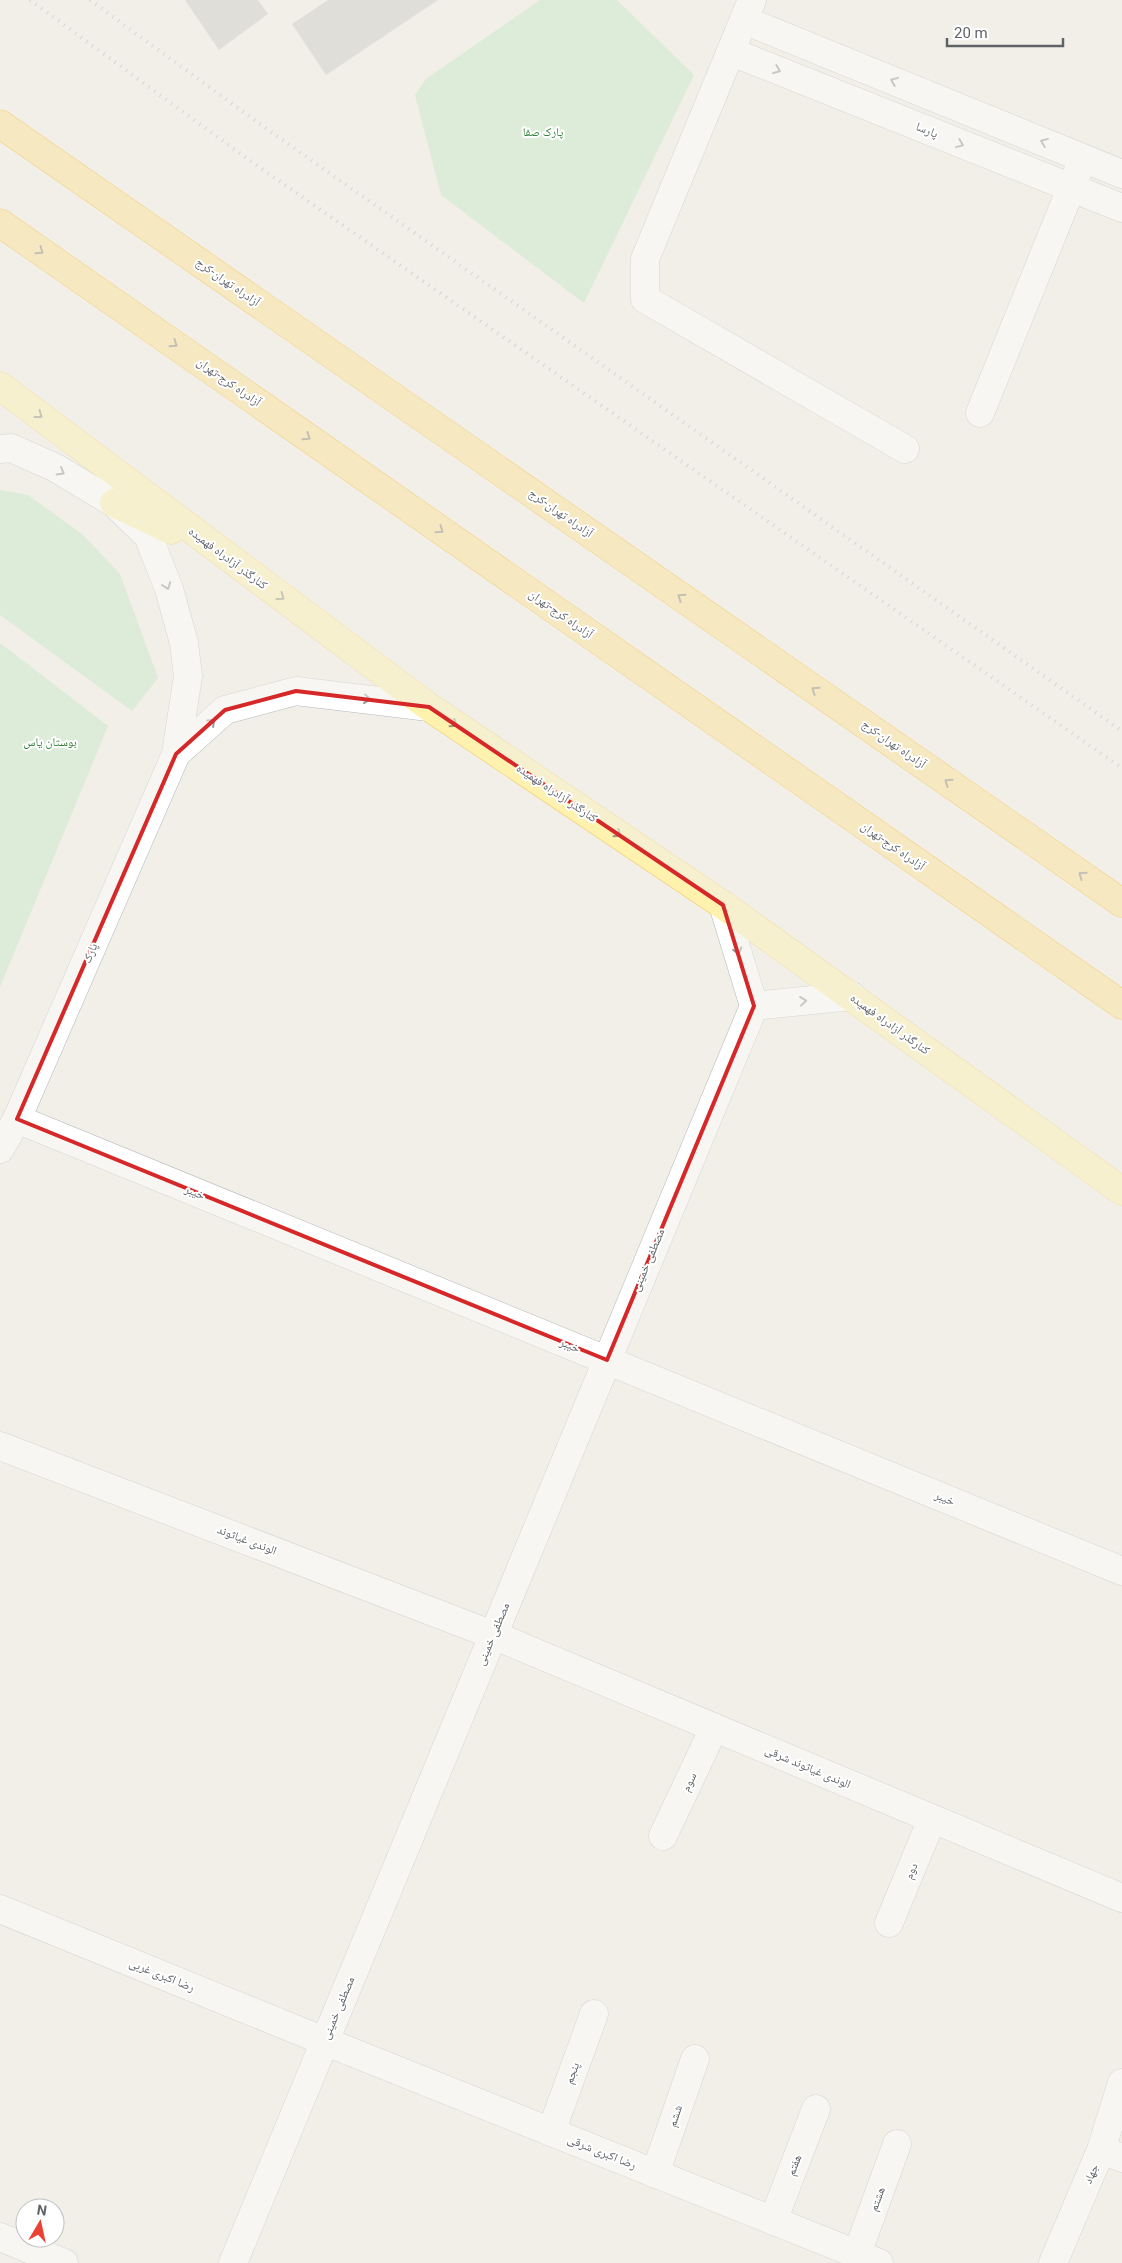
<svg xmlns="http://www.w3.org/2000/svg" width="1122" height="2263" font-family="Roboto,'Noto Naskh Arabic',sans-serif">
	<rect width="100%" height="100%" fill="#f1efe8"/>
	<g fill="#c5e8c5">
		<polygon points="540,0 617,0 694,75 584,303 441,195 415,95 426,79"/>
		<polygon points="0,490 28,495 82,534 120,574 158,678 132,711 0,615"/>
		<polygon points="0,643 108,726 0,987"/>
	</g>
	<g fill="#cccac5">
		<polygon points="185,0 258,0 268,14 219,50"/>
		<polygon points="328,0 438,0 326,75 292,24"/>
	</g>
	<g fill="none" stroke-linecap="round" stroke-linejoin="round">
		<g stroke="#b5b8bc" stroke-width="29">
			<g id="minor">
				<polyline points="752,0 645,259 645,299 905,449"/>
				<polyline points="744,20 1122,174"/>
				<polyline points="732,52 1122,208"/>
				<polyline points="980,413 1078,171"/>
				<polyline points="0,449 11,448 54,467 114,503 148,536 169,589 184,643 188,676 176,754 17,1119 0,1149"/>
				<polyline points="176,754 225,710 296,691 429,707"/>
				<polyline points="723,905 754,1006"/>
				<polyline points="754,1006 852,996"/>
				<polyline points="17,1119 1122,1571"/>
				<polyline points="0,1446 493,1635 1122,1898"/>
				<polyline points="663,1836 714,1728"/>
				<polyline points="0,1909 324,2041 879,2263"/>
				<polyline points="889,1923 932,1819"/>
				<polyline points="551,2132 594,2014"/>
				<polyline points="1101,2150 1122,2158"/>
				<polyline points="655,2174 695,2059"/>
				<polyline points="773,2221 816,2109"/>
				<polyline points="0,2237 64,2263"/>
				<polyline points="857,2254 897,2144"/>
				<polyline points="233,2263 754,1006"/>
				<polyline points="1053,2263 1101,2150 1122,2083"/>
			</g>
		</g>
		<g stroke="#f2c960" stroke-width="29">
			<g id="major">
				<polyline points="0,386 429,707 723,905 1122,1191"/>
				<polyline points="114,503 171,530"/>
			</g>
		</g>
		<g stroke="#f9ab00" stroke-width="29">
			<g id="highway">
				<polyline points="0,124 1122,903"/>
				<polyline points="0,223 1122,1005"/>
			</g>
		</g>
		<use href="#minor" stroke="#fff" stroke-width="28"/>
		<use href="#major" stroke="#fff2af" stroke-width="28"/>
		<use href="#highway" stroke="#fde293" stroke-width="28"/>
		<g stroke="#b6b7b8" stroke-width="4" stroke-dasharray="1 6" stroke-linecap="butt">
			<polyline points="30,0 242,155 1122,768"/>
			<polyline points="90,0 264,127 1122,731"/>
		</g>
	</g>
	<defs><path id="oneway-chevron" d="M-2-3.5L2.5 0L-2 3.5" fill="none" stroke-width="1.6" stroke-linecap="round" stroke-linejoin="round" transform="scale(1.25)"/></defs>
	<g stroke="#979a9d">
		<use href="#oneway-chevron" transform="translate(777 70) rotate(22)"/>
		<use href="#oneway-chevron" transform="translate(894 81) rotate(-158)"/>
		<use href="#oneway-chevron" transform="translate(1044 142) rotate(-158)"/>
		<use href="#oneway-chevron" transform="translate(960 144) rotate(22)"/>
		<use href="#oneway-chevron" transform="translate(61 472) rotate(30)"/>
		<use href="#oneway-chevron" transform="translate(167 586) rotate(70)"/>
		<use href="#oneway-chevron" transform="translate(367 699) rotate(7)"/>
		<use href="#oneway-chevron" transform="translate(212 722) rotate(-42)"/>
		<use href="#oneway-chevron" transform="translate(738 951) rotate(73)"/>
		<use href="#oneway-chevron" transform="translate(803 1001) rotate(-6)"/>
	</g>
	<g stroke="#8e8975">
		<use href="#oneway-chevron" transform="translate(40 251) rotate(35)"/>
		<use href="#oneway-chevron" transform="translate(174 344) rotate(35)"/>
		<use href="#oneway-chevron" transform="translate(307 437) rotate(35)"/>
		<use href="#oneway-chevron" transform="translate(440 530) rotate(35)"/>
		<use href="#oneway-chevron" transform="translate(681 597) rotate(-145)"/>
		<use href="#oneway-chevron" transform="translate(815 690) rotate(-145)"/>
		<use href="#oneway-chevron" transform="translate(948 782) rotate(-145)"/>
		<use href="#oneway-chevron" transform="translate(1082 875) rotate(-145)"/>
	</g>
	<g stroke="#979581">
		<use href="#oneway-chevron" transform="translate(39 415) rotate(37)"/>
		<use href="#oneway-chevron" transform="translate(281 597) rotate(36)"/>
		<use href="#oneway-chevron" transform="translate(454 724) rotate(34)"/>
		<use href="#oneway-chevron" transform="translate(618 834) rotate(34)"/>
	</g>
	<path d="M0 0H1122V2263H0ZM296 691 429 707 723 905 754 1006 607 1360 17 1119 176 754 225 710Z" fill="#f1efe8" fill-opacity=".55" fill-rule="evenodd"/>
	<path fill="none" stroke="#d62828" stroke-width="4" stroke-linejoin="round" d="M296 691 429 707 723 905 754 1006 607 1360 17 1119 176 754 225 710Z"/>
	<g text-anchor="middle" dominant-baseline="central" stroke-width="4" stroke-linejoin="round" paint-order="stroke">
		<g font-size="12" fill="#5f6368" stroke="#fff">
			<text transform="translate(927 130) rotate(22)">پارسا</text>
			<text transform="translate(228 282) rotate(35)">آزادراه تهران-کرج</text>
			<text transform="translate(229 382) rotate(35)">آزادراه کرج-تهران</text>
			<text transform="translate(561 513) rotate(35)">آزادراه تهران-کرج</text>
			<text transform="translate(228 558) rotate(37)">کنارگذر آزادراه فهمیده</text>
			<text transform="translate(561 614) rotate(35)">آزادراه کرج-تهران</text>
			<text transform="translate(894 744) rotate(35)">آزادراه تهران-کرج</text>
			<text transform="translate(557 793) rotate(34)">کنارگذر آزادراه فهمیده</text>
			<text transform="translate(893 846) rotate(35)">آزادراه کرج-تهران</text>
			<text transform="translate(90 953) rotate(-67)">پارک</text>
			<text transform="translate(890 1024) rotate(36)">کنارگذر آزادراه فهمیده</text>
			<text transform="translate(195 1192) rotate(22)">خیبر</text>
			<text transform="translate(648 1260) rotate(-67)">مصطفی خمینی</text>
			<text transform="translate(570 1345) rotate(22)">خیبر</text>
			<text transform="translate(945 1498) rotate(22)">خیبر</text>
			<text transform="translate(247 1540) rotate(21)">الوندی غیاثوند</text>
			<text transform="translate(493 1634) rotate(-67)">مصطفی خمینی</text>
			<text transform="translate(808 1767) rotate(23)">الوندی غیاثوند شرقی</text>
			<text transform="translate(689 1782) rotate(-65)">سوم</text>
			<text transform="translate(911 1871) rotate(-68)">دوم</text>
			<text transform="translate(162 1975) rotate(22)">رضا اکبری غربی</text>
			<text transform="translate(338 2008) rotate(-67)">مصطفی خمینی</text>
			<text transform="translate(572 2073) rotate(-70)">پنجم</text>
			<text transform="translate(675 2116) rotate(-71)">ششم</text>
			<text transform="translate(602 2152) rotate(22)">رضا اکبری شرقی</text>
			<text transform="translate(794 2165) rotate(-69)">هفتم</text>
			<text transform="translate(1091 2174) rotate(-67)">جهاد</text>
			<text transform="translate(877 2199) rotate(-70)">هشتم</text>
		</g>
		<g font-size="12" fill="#348238" stroke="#fff">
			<text x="543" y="132">پارک صفا</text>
			<text x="50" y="742">بوستان یاس</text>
		</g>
	</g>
	<g transform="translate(40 2223) rotate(9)"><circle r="24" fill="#ffffff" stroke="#bfc1c3"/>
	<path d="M0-4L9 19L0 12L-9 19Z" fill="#ea4335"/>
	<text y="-8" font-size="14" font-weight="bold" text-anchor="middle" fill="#5f6368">N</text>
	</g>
	<path d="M947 38v8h116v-8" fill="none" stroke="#5f6368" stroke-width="2.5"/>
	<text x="954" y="38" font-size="15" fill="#5f6368" stroke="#ffffff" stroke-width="4" paint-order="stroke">20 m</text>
</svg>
